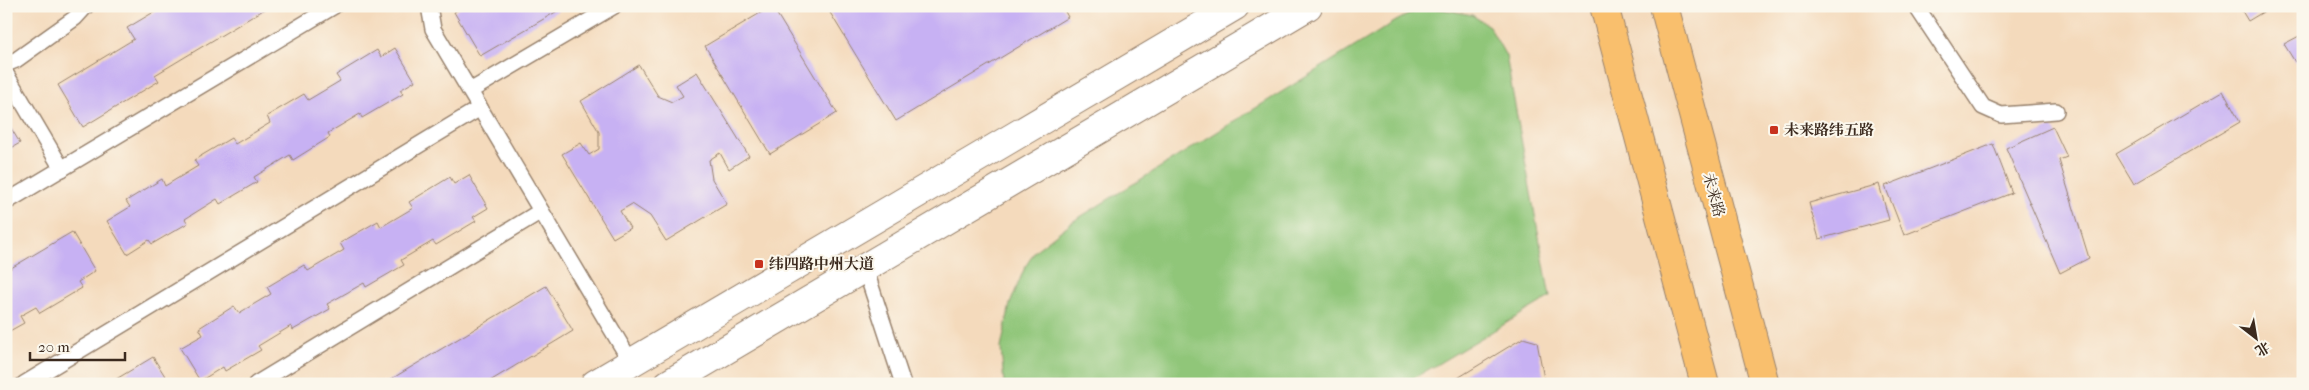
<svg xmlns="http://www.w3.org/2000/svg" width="2309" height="390" font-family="'IM FELL French Canon','Noto Serif SC',serif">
	<rect width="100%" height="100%" fill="#fbf7ec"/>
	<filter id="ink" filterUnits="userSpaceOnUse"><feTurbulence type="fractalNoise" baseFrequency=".02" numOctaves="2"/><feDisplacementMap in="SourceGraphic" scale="10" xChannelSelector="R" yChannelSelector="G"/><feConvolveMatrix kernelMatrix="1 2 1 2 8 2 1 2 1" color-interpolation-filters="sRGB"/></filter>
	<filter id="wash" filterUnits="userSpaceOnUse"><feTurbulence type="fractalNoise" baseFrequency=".0096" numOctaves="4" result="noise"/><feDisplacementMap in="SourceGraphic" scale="20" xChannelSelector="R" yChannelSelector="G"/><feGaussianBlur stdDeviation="1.12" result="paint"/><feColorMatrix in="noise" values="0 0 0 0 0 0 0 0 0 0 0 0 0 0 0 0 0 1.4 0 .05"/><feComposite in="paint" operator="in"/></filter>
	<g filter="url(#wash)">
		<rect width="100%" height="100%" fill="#f4dabc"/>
		<polygon fill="#90c679" stroke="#66784c" points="1425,6 1472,15 1489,26 1506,56 1550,297 1404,384 1004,384 1001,348 1010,304 1025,267 1036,250 1072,222 1396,21"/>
		<g id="blocks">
			<g fill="#c7b1f3">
				<polygon points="164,6 270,6 155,75 159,81 83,127 58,85 134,39 127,28"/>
				<polygon points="463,6 566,6 480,56 454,12"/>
				<polygon points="772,6 837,113 770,154 705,46"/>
				<polygon points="826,6 1062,6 1068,17 896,121"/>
				<polygon points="2239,6 2273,6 2248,21"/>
				<polygon points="2303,34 2303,58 2295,62 2284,44"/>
				<polygon points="395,48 415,81 400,90 403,94 362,118 360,114 328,133 330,137 293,160 290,155 254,177 257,182 220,204 217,199 185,219 188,223 152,244 149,240 127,254 107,221 130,207 126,201 162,179 165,186 198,166 194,160 231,138 235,144 270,123 267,116 304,94 308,100 340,81 336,75 377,50 381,57"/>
				<polygon points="639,65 658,96 672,102 683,96 676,85 697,72 749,156 729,169 720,153 709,160 712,179 727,204 666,241 650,216 632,204 620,211 630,228 613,238 562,154 581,143 589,155 599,149 599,132 581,101"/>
				<polygon points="2223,91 2240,122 2134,184 2116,154"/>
				<polygon points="6,120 20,143 6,151"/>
				<polygon points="2053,127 2067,157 2059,160 2089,258 2060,273 2006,148"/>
				<polygon points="1993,144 2012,193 1904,235 1885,186"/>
				<polygon points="469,175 488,208 473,217 476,221 436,245 433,241 401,260 404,265 366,287 364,283 327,304 330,309 293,330 291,326 258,346 261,350 225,371 223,367 200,381 180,348 203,335 199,328 234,306 239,313 271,294 267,287 304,265 308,271 344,250 340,243 378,221 381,227 413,208 409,202 450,177 454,184"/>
				<polygon points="1879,184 1889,220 1819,239 1809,203"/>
				<polygon points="72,232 95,271 78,282 82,288 40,313 36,307 20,316 24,323 6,333 6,271"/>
				<polygon points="546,286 573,331 485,384 383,384"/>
				<polygon points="1523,338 1537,342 1545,384 1448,384"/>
				<polygon points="153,357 170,384 108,384"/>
			</g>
		</g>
	</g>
	<g filter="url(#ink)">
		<use href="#blocks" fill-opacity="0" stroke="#98826d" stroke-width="1"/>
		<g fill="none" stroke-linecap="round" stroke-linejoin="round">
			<g stroke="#98826d" stroke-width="18">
				<g id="service">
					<polyline points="429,6 433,29 631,362"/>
					<polyline points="1916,6 1983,107 2001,115 2056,111"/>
					<polyline points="6,64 16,60 75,18 86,6"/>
					<polyline points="6,74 62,169"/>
					<polyline points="470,91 614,6"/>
					<polyline points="6,202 334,6"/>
					<polyline points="865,268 903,384"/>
					<polyline points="24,384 480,108"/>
					<polyline points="256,384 541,211"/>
				</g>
			</g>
			<g stroke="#98826d" stroke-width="30">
				<g id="tertiary">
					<polyline points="595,384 1235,6"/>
					<polyline points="668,384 1308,6"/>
				</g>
			</g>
			<g stroke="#98826d" stroke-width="30">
				<g id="primary">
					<polyline points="1604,6 1705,384"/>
					<polyline points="1664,6 1765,384"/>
				</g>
			</g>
			<use href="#service" stroke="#fff" stroke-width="15"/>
			<use href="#tertiary" stroke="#fff" stroke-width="28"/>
			<use href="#primary" stroke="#f9bf6d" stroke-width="28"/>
		</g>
	</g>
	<g fill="#c8321e" stroke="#fbf7ec" stroke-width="2">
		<rect x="1769" y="125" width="10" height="10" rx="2.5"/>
		<rect x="754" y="259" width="10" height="10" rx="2.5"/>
	</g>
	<g text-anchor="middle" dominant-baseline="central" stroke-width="4" stroke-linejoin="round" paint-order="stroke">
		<g font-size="15" font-weight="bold" fill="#3b2a1e" stroke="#fbf7ec" text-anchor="start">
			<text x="1784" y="130">未来路纬五路</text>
			<text x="769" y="264">纬四路中州大道</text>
		</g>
		<g font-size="15" fill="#3b2a1e" stroke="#fbf7ec">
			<text transform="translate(1714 195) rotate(75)">未来路</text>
		</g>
	</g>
	<rect width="2309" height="390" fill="none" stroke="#fbf7ec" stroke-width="25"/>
	<g transform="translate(2256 338) rotate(149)" stroke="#fbf7ec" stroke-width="4" paint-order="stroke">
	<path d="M0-4L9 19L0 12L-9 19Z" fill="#3b2a1e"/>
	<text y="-8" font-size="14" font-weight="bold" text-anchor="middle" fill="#3b2a1e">北</text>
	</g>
	<path d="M30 352v8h95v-8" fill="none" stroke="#3b2a1e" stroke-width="2.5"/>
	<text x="38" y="352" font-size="15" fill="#3b2a1e" stroke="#fbf7ec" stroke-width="4" paint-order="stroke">20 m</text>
</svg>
